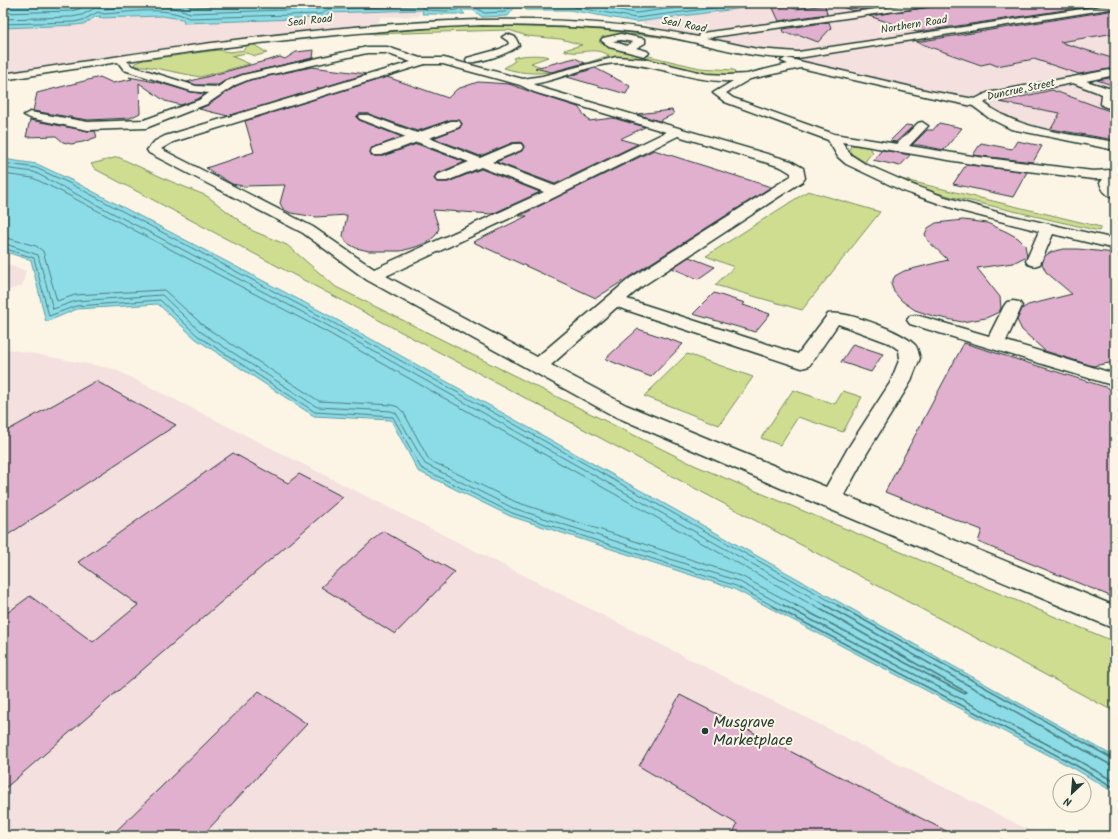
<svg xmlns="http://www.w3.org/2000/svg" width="1118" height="839" font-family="Kalam,sans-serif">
	<rect width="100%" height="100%" fill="#fcf5e5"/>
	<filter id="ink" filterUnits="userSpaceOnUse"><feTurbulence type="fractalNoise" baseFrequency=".025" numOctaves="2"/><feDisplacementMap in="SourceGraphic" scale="8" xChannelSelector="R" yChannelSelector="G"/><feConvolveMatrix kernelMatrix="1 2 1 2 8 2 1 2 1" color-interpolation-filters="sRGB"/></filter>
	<g filter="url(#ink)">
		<g fill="#f4e0de">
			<polygon points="782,3 1115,3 805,53 754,50 636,22"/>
			<polygon points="1115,8 1115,143 1042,129 796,60"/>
			<polygon points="421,10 419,16 381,17 375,25 297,32 3,73 3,28 84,24 99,18 162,16 176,18 184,20 184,23 325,18 328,13"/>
			<polygon points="3,263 26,271 22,286 3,292"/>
			<polygon points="3,348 114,369 1041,836 3,836"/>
		</g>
		<g fill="#cfdd90" stroke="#778d62">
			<path d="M475 26C546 27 618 26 688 41 660 38 629 30 602 38L599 42 610 47 700 68 734 70 736 76H718L613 58C572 63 547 82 504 68L515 61 513 58C519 55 542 54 548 57L531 63C552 74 588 64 609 55 590 45 580 57 564 50L582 45 561 39 527 36 509 30 369 34 363 32Z"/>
			<polygon points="253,44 267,53 256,56 246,53 231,56 250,64 200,77 145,66 134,66 135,63 143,60 218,50 230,52 244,50 246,46"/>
			<polygon points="851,145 868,147 873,152 866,160 866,163 849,152"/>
			<polygon points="118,157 170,181 207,196 253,231 287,245 336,287 694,465 1115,642 1115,712 95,169 91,164"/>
			<polygon points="897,178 1101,227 1099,231 936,193"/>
			<polygon points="808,191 880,212 802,310 715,285 734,267 706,256"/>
			<polygon points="687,354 753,377 719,425 644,396"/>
			<polygon points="793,390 835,404 843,391 862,397 843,432 798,417 780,445 761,438"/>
		</g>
		<g fill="#8cdce7" stroke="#609c9f">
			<path d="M3 3H782L636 22 569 10H526L525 8H514L508 16 482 17 473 10H461L465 14H422L423 10H420L328 13 325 18 183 23 184 20 182 19 162 16 99 18 101 16C94 16 92 20 86 23 83 25 79 24 76 25L3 28Z"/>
			<polygon points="3,159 37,164 73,181 330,316 1115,757 1115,793 1075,769 734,589 510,516 418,471 391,420 314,416 196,339 158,304 77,309 46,322 31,260 3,251"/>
		</g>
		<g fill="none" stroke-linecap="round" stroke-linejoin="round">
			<g stroke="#4b7d7c" stroke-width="1">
				<polyline points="179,3 192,7 317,3"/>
				<polyline points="579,3 636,13 713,3"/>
				<polyline points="613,3 636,7 667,3"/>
				<polyline points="3,13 71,11 79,9 88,3"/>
				<path d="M3 19 72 17 82 15 95 8 105 9C134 7 163 2 190 13L319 9 327 4 365 3"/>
				<path d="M3 24 74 22 83 20 98 12 104 14C132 12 163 6 189 18L322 14 328 9 420 6 427 10 446 11 457 10 462 6H474L484 13 505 12 512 5 525 4 529 6H569L636 18 752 3"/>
				<polyline points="3,163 36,168 71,184 328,320 839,606"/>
				<polyline points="3,168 34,172 325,324 827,606"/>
				<polyline points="3,174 33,178 66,194 323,330 814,606"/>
				<polyline points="3,237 36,246 43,251 57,301 75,295 164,290 205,327 319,401 392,405 398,407 404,413 429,460 516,502 741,576 797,606"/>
				<polyline points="3,243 38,255 53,309 76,301 162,295 201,332 317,407 391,411 396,413 425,464 513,508 738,581 784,606"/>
				<polyline points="3,248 34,258 49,316 76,306 160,300 198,336 315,412 393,417 421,468 512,513 736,586 773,606"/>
			</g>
			<g stroke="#4b7d7c" stroke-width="1.5">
				<polyline points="771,605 1077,766 1115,788"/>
				<polyline points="783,605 1079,761 1115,782"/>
				<polyline points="795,605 963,693 966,692 813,605"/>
				<polyline points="825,605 1109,764 1115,765"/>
				<polyline points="837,605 1115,760"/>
			</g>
		</g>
		<g fill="#e2b0cf" stroke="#1f3d34">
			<polygon points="840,3 908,3 853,11 840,6"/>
			<polygon points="942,3 1112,3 917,32 869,16 937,6"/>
			<polygon points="825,5 827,14 779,21 773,8 788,6 796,9"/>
			<polygon points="1115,10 1115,33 1060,42 1115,59 1115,68 1079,74 1034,59 997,66 990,63 981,65 916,42"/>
			<polygon points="829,22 831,28 818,42 800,35 791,35 784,32 783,29"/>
			<polygon points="314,50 313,58 243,74 226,80 218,85 196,85 187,82 280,57 285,59 296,52"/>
			<polygon points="575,58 585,63 551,72 535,68"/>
			<polygon points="312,67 367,74 228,116 199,109 208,105 236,86 250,80"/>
			<polygon points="595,68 630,86 626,94 567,77"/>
			<polygon points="100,77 113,83 132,79 129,77 160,83 191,92 205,94 198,99 181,105 165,101 139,83 140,113 130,118 88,120 33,111 37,93"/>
			<polygon points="387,77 448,98 457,89 478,82 509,84 534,93 578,107 589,121 613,118 645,127 620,139 638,144 555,184 496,162 522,151 524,146 521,142 512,143 480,156 433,138 460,128 462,123 459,120 450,120 417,131 369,114 359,114 356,117 359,120 402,137 372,148 370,152 371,156 383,156 417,144 465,162 436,174 434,179 437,182 448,182 481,169 540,192 492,214 433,210 439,228 436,235 428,242 416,247 401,251 369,251 356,248 347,243 343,236 347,215 316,217 291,213 283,209 280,203 285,185 243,186 232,184 206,168 254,152 245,121"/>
			<polygon points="1115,77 1115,86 1097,80"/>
			<polygon points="1052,90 1115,113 1115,140 1051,129 1060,113 999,102"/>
			<polygon points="672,110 674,114 659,121 637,114"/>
			<polygon points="30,120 88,131 95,131 97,137 83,142 71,144 63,142 56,136 26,137"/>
			<polygon points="939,123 962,128 944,150 919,145 912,145 927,130 933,130"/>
			<polygon points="906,125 913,126 896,142 890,141"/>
			<polygon points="1017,141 1042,146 1033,162 973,155 981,143 1012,149"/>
			<polygon points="654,150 771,187 596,298 473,242 527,216 519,216"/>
			<polygon points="882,150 910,155 900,166 873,160"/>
			<polygon points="966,165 978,166 1027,172 1013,197 953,184"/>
			<polygon points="963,220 987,223 1007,232 1018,238 1025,245 1027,256 1013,263 977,268 1000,297 1001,308 999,312 986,318 962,322 933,316 915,310 902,301 894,292 891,284 895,276 904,271 948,260 928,241 925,234 928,228 936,223"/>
			<polygon points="1063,249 1078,249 1115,253 1115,362 1093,366 1045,351 1022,330 1017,320 1022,309 1028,305 1072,294 1046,272 1042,264 1045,256 1051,252"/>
			<polygon points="689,257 715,267 698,279 672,268"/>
			<polygon points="714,293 745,303 743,305 770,314 755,332 693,314"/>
			<polygon points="638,329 683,344 651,377 605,359"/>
			<polygon points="964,343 1115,390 1115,598 978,542 982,530 885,492"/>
			<polygon points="853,344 883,354 871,372 841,362"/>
			<polygon points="96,381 176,425 3,538 3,433"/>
			<polygon points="233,453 288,483 299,474 343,497 3,790 3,616 30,596 93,642 138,605 78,562"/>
			<polygon points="383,531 455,572 395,634 321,587"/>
			<polygon points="259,691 307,724 202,836 111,836"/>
			<polygon points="680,695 956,836 732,836 737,824 639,766"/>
		</g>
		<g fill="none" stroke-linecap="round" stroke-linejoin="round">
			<g stroke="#1f3d34" stroke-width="3">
				<g id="minor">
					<path d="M919 3H941L937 5 706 38 757 49 798 52 1115 4V8L798 58H786L929 91 975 99 987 93 1115 69V75L1086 81 1108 88 1115 87 1113 102 1115 103V110L1103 106 1101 104 1102 94 1073 83 990 99 984 103C1019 131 1072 134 1115 142V150L1011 129 989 118 973 106 929 97 801 68 750 79 726 93 733 98 834 134 897 144 918 123 922 122 928 126 909 146 978 157 1093 171 1109 170 1115 168V198C1107 196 1102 191 1100 183L1103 179H1093L978 165 842 142 851 155 865 164 913 185 942 196 1000 213 1115 239V249L1053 234 1040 264 1034 266 1028 264 1026 261 1039 231 961 211 903 191 846 164 838 157 828 140 725 102 713 93 733 81C694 83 657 64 618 63 594 63 559 80 534 84L542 88 791 161 803 168 805 178 803 181 641 287 627 299 798 354 828 314C845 310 901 331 914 344 918 347 918 353 920 358L910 383 867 453 844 495 1115 606V629L822 506 612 415 367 280 303 233 149 153 147 150 155 141 165 136 411 62 386 53H367L250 79 235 85 207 104 146 128 88 130 30 118 24 115 30 112 88 122 144 120 199 100 209 93 191 91 124 70 118 62 3 80V74C151 51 299 27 449 21 533 18 616 20 698 37L699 34 702 33ZM482 25C541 26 599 26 658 35 700 42 743 57 786 58L781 61 788 64 747 74 728 75 707 74 645 59 616 57 542 76 523 79 444 58H420L387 47H367L243 75 227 81 218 87 196 86 132 66 127 61C245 43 363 30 482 25ZM425 64H443L520 85 534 92 666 132 555 186 492 162 521 150 523 147 521 144H513L480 158 429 138 459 127 461 124 459 121H451L417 133 368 115H360L358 117 360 119 406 137 372 149 371 152 372 155H382L417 142 469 162 437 175 435 178 437 181H447L481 167 544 192 374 269 313 227 161 149 173 142ZM678 136 781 167 791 173V176L629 279 537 357 386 276 549 200ZM617 307 802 368 809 366 838 324 889 343 899 350 900 358 890 383 848 448 826 487 626 405 551 365Z"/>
					<path d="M507 34 515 37 519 45C512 53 477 64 467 62L466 60 467 58 500 49 509 44 508 41 502 37Z"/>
					<path d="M621 34 645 39V43L636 48 647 51 649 53 647 55 644 56 609 47 601 40 603 38ZM621 40 633 42 627 46 613 41Z"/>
					<polygon points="1013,301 1019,302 1022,306 1006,341 1115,374 1115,386 910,324 907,320 910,316 916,315 989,336 1004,306 1007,302"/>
				</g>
			</g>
			<use href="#minor" fill="#fcf5e5" fill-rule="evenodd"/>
		</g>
	</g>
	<circle fill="#1f3d34" stroke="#fcf5e5" stroke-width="1.5" cx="705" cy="731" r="4"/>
	<g text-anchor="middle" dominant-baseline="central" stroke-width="4" stroke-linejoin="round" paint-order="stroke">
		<g font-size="11" fill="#1f3d34" stroke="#fcf5e5">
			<text transform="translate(310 21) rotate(-6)">Seal Road</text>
			<text transform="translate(684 25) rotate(11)">Seal Road</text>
			<text transform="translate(914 25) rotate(-9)">Northern Road</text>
			<text transform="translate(1021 90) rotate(-12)">Duncrue Street</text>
		</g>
		<g font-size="16" fill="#1f3d34" stroke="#fcf5e5" text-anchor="start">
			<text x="713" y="722">Musgrave<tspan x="713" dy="18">Marketplace</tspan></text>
		</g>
	</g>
	<rect width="1118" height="839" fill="none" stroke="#fcf5e5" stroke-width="16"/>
	<rect x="8" y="8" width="1102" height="823" fill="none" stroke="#1f3d34" stroke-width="1.5" filter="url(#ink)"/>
	<g transform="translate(1072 793) rotate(206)"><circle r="19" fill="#fcf5e5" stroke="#a4ab9e"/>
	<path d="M0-3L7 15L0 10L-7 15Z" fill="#1f3d34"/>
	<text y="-6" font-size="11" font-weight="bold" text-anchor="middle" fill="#1f3d34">N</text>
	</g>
</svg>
